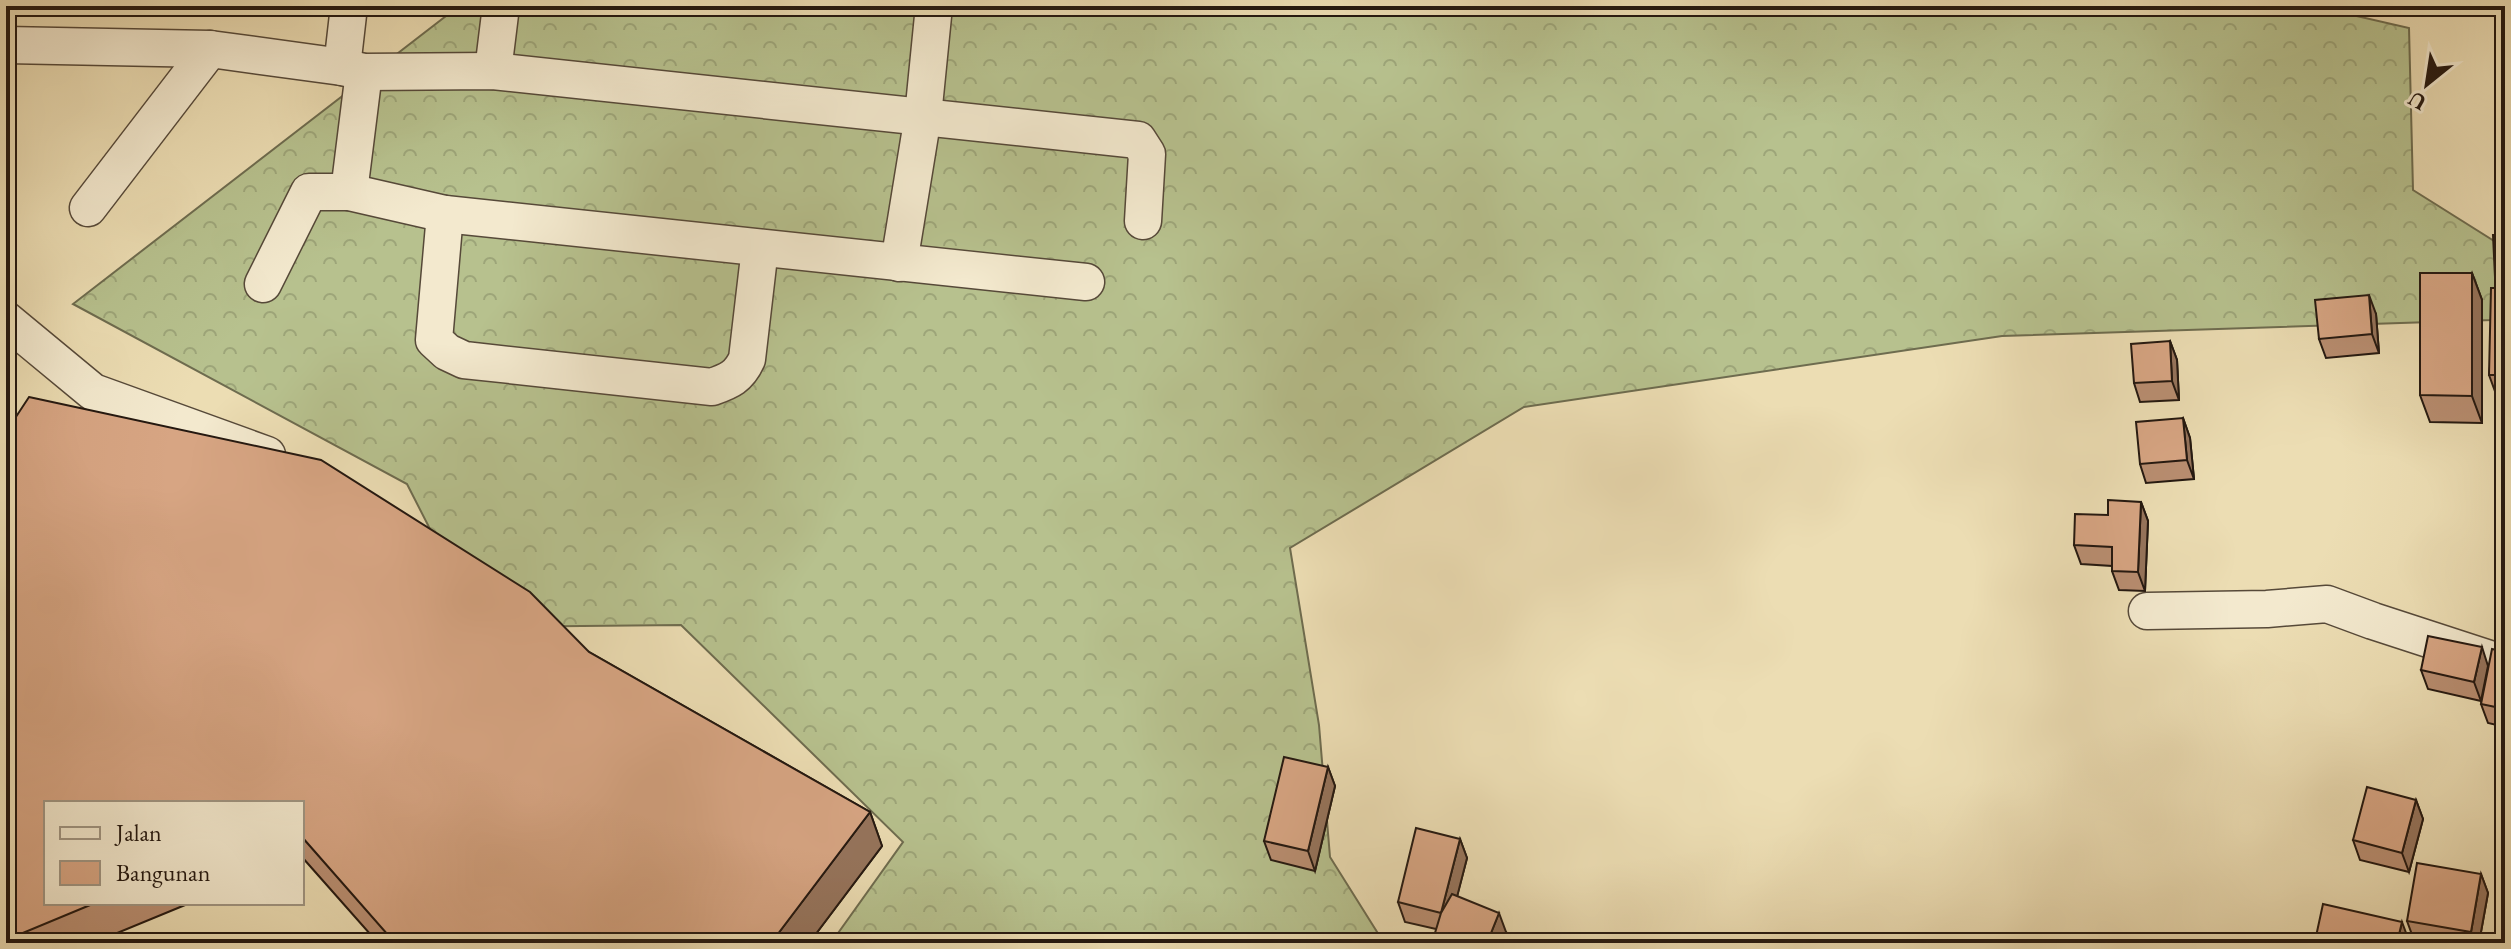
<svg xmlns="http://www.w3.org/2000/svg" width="2511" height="949" font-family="'EB Garamond',serif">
	<defs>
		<pattern id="forest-crowns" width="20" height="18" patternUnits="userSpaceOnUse" patternTransform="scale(2)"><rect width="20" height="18" fill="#b7c18e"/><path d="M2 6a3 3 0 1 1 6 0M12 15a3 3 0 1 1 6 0" fill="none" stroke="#9da579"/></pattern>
	</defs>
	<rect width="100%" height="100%" fill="#ecddb3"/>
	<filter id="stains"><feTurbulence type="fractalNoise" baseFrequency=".0025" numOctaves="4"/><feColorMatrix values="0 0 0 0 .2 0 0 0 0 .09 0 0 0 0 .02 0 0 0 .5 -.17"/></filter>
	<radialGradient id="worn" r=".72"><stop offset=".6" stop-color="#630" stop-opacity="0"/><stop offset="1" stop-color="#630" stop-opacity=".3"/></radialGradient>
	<polygon fill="url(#forest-crowns)" stroke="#6e6c4f" stroke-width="2" points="459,6 1965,6 1980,13 1988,6 2313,6 2409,28 2413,190 2502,246 2492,320 2002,336 1524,407 1290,548 1319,725 1330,857 1384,943 831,943 903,842 681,625 480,627 407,484 73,304"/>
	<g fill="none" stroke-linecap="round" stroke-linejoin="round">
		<g stroke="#564939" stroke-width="39">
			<g id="street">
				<polyline points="6,45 210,49 342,67 349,6"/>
				<polyline points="342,67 364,72 493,71 1138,140 1147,154 1143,221"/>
				<polyline points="493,71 501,6"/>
				<polyline points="364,72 349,192 445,214 1086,282"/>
				<polyline points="88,208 210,49"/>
				<path d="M445 214 434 340 447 352 464 360 712 387C729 381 739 377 747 359L760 248"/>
				<polyline points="899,263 923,116 934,6"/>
				<polyline points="263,284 309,192 349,192"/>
				<polyline points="6,320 93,392 267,455"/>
				<polyline points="2147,611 2267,609 2327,604 2373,621 2505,664"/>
			</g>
		</g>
		<use href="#street" stroke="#f3e9ce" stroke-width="36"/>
	</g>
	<g fill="#b98e71" stroke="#241810" stroke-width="2">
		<polygon points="2505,235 2505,394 2496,394 2489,375 2499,288 2495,277"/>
		<polygon points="2472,273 2482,300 2482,423 2430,422 2420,395"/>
		<polygon points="2376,314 2379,353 2326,358 2319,339"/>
		<polygon points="2170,341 2177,360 2179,400 2140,402 2134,383"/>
		<polygon points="2183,418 2190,438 2194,479 2146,483 2140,464"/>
		<polygon points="6,432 589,652 870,812 882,846 809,943 378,943 302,857 302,803 46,903 190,903 93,943 6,943"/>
		<polygon points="2141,502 2148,521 2145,591 2119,590 2112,571 2112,566 2081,564 2074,545 2108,515"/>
		<polygon points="2505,652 2505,727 2488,723 2481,704"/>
		<polygon points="2488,666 2481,701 2428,689 2421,670"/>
		<polygon points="1328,767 1335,786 1315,871 1271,860 1264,841"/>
		<polygon points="2416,800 2423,819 2409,872 2360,860 2353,840"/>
		<polygon points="1460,839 1467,858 1457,896 1506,932 1436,929 1405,922 1398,902"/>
		<polygon points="2481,874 2488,893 2479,943 2432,943 2414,940 2407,921"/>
	</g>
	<g fill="#96745c" stroke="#241810" stroke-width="2">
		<polygon points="2472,273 2482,300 2482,423 2472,396"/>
		<polygon points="2369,295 2376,314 2379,353 2372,334"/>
		<polygon points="2170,341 2177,360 2179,400 2172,381"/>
		<polygon points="2183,418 2190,438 2194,479 2187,460"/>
		<polygon points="2141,502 2148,521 2145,591 2138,572"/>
		<polygon points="2482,647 2488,666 2481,701 2474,682"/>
		<polygon points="1328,767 1335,786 1315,871 1308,851"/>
		<polygon points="2416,800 2423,819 2409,872 2402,853"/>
		<polygon points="870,812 882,846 809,943 771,943"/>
		<polygon points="1460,839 1467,858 1448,932 1441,913"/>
		<polygon points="2481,874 2488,893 2479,943 2475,943 2471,932"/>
		<polygon points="1499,913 1506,932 1502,943 1487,943"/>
		<polygon points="2402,922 2409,941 2408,943 2397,943"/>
	</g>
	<g fill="#d7a583" stroke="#241810" stroke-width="2">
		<polygon points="2493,235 2505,235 2505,277 2495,277"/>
		<polygon points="2420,273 2472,273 2472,396 2420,395"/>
		<polygon points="2491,288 2505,288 2505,375 2489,375"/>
		<polygon points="2369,295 2372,334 2319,339 2315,300"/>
		<polygon points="2170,341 2172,381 2134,383 2131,344"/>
		<polygon points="29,397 321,460 530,592 589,652 870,812 771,943 395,943 302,837 302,803 46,803 46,903 95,903 6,940 6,432"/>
		<polygon points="2183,418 2187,460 2140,464 2136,422"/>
		<polygon points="2108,500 2141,502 2138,572 2112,571 2112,547 2074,545 2075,514 2108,515"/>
		<polygon points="2428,636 2482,647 2474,682 2421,670"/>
		<polygon points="2492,649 2505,652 2505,709 2481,704"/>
		<polygon points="1284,757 1328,767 1308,851 1264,841"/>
		<polygon points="2367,787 2416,800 2402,853 2353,840"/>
		<polygon points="1416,828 1460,839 1441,913 1398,902"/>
		<polygon points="2417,863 2481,874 2471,932 2407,921"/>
		<polygon points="1452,894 1499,913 1487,943 1432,943 1441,913"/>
		<polygon points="2323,904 2402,922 2397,943 2322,943 2315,941"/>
	</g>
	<rect width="2511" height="949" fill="none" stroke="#ecddb3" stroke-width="32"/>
	<rect x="8" y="8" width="2495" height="933" fill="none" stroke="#241810" stroke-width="4"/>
	<rect x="16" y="16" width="2479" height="917" fill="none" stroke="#241810" stroke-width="2"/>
	<rect x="44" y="801" width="260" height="104" fill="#f3e9ce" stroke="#a09582" stroke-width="2"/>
	<rect x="60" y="827" width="40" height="12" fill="#f3e9ce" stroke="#a09582" stroke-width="2"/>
	<text x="116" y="841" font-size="24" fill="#241810">Jalan</text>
	<rect x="60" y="861" width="40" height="24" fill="#d7a583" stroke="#a09582" stroke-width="2"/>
	<text x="116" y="881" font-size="24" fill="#241810">Bangunan</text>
	<g transform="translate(2427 84) rotate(210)" stroke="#f3e9ce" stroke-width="6" paint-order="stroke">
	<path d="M0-6L14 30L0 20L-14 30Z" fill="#241810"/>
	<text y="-12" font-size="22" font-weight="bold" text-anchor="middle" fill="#241810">U</text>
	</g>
	<rect width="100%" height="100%" filter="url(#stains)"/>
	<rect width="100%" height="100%" fill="url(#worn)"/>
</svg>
